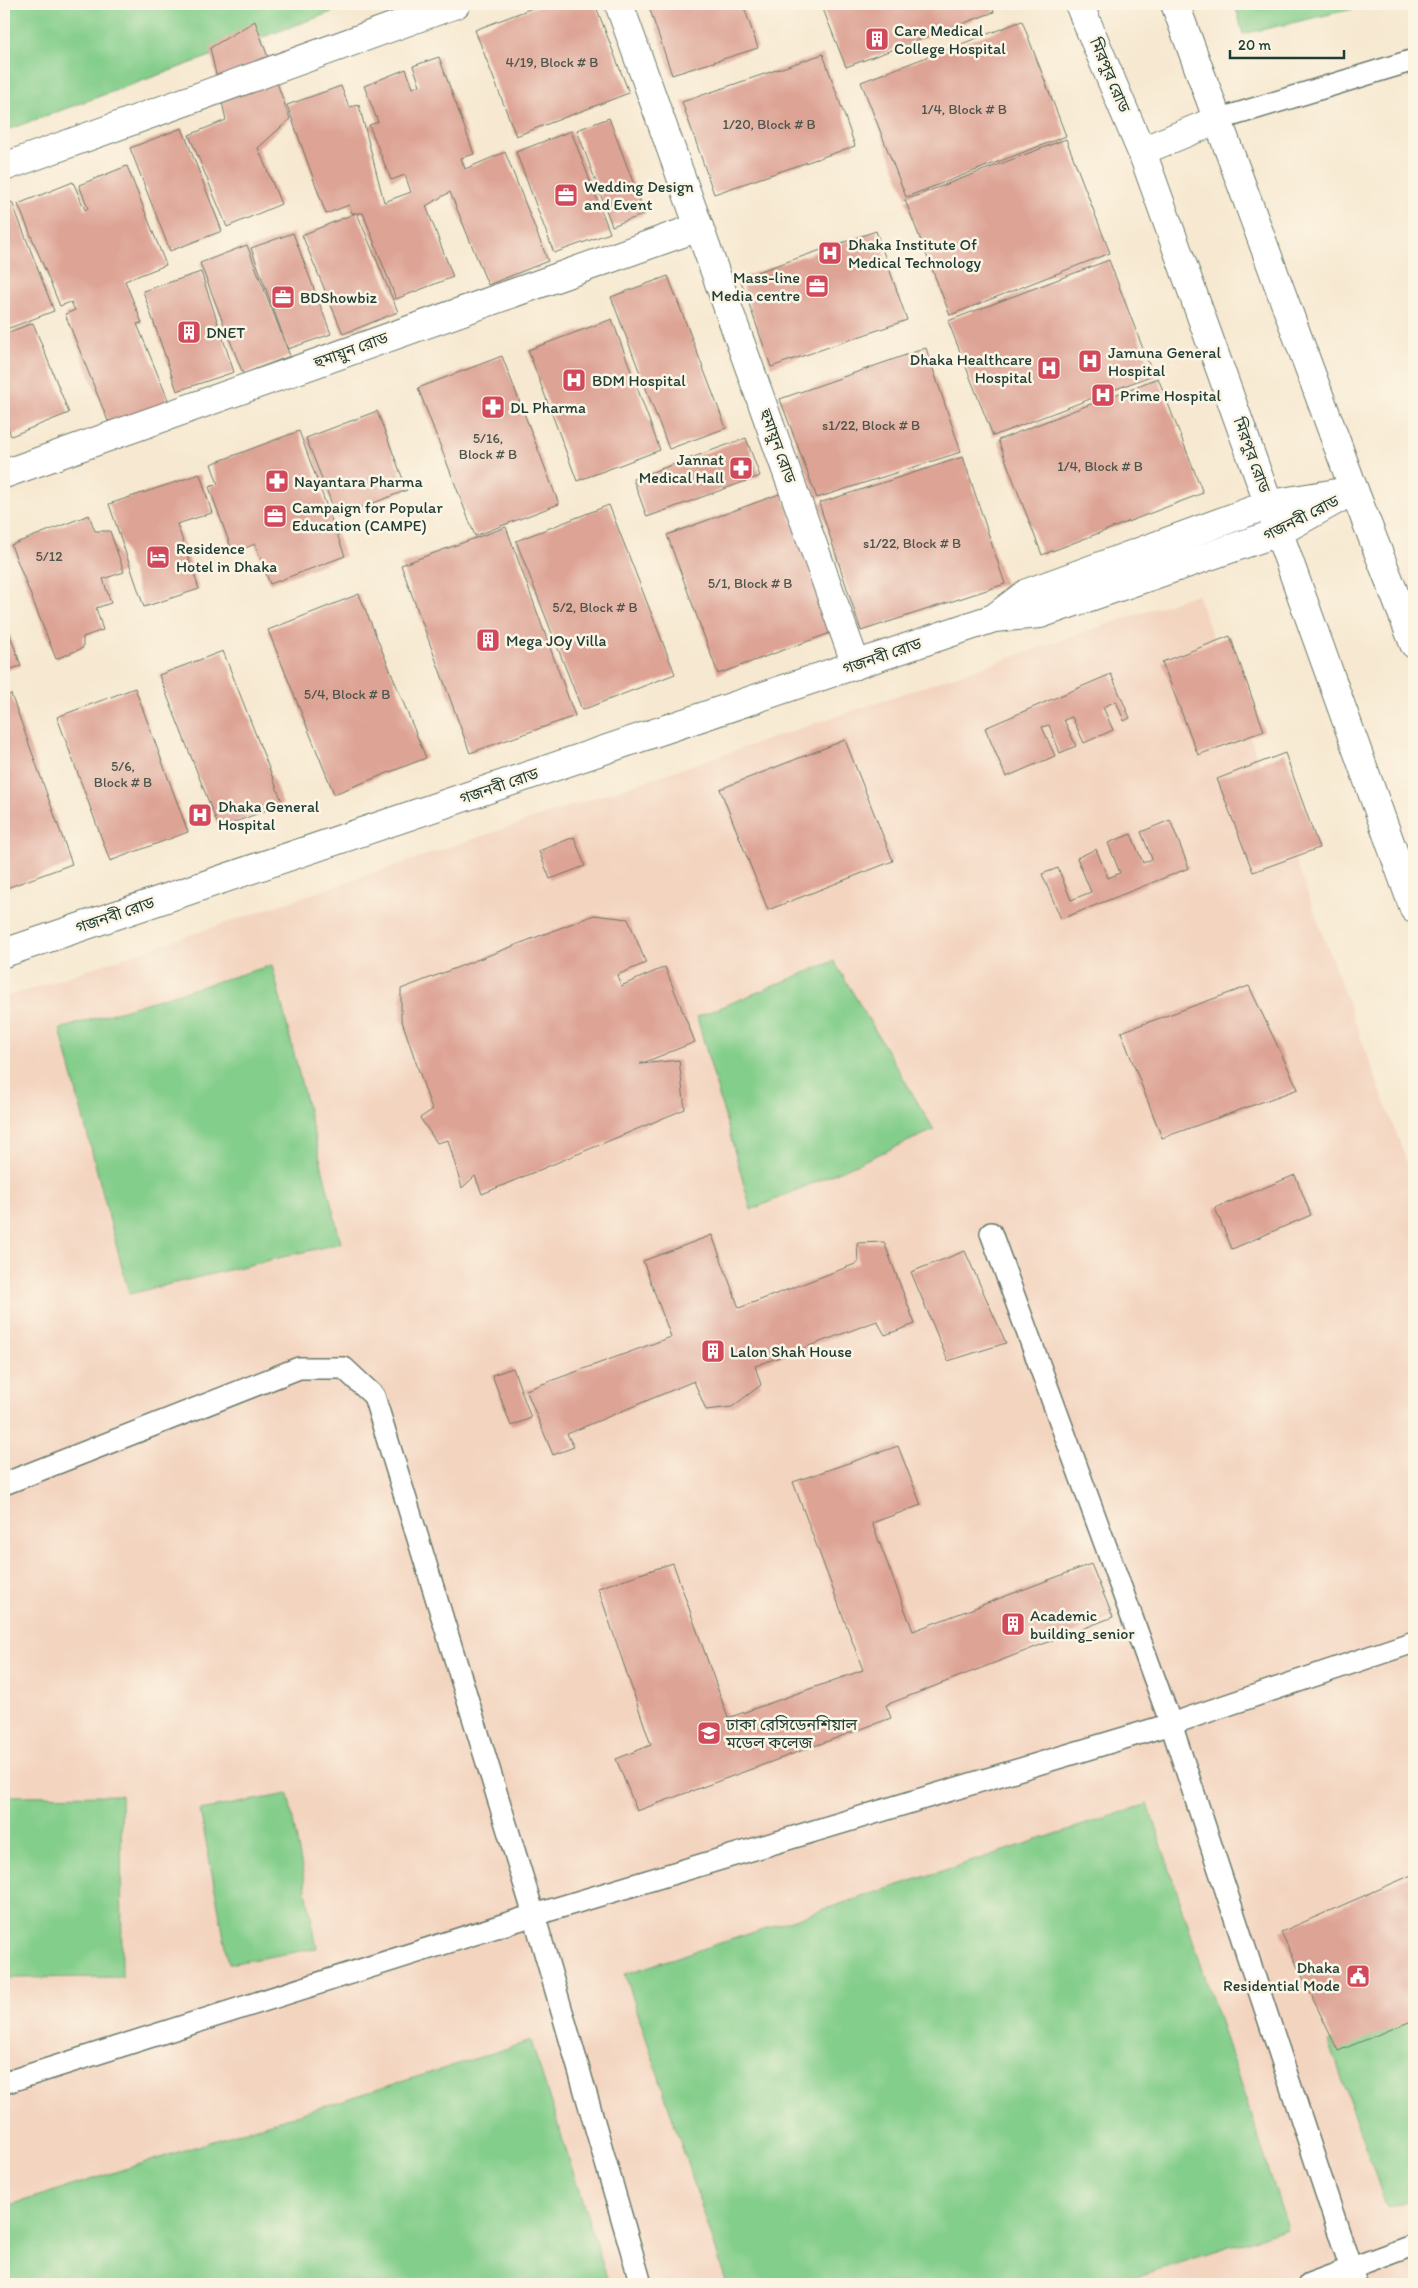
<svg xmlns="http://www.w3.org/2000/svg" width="1418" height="2288" font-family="Itim,'Noto Sans Bengali',sans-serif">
	<rect width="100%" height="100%" fill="#fcf5e5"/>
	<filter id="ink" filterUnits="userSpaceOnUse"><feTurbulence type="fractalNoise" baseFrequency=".02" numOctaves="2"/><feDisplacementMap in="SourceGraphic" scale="10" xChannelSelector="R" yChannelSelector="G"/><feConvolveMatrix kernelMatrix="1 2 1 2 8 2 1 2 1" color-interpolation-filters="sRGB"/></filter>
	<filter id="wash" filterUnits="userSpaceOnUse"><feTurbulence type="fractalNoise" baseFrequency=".0096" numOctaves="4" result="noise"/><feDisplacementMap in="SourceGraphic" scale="20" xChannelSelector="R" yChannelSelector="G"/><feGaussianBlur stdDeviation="1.12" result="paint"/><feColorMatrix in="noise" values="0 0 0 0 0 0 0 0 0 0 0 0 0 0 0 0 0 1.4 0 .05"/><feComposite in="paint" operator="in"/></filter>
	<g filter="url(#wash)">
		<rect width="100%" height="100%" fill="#f7e9d1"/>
		<polygon fill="#f3d4bf" points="1197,594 1414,1181 1414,2284 4,2284 4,998"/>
		<g fill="#84ce8b" stroke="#528660">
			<polygon points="4,4 354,4 4,131"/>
			<polygon points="1235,4 1375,4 1243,34"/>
			<polygon points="834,961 934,1130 751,1210 697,1017"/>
			<polygon points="272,965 341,1243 129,1294 60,1029"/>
			<polygon points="288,1794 317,1948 229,1964 200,1810"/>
			<polygon points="121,1795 122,1977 4,1978 4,1796"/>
			<polygon points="1148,1804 1288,2228 1115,2284 727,2284 625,1974"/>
			<polygon points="1414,2011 1414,2198 1388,2208 1329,2042"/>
			<polygon points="531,2041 609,2284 4,2284 4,2207"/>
		</g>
		<g id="blocks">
			<g fill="#dda394">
				<polygon points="543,4 595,4 629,93 516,136 475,30"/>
				<polygon points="648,4 743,4 758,48 672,75"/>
				<polygon points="821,4 991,4 994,12 846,67"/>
				<polygon points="255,21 290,119 258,148 281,204 227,227 189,135 226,120 210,48"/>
				<polygon points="1022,21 1066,136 906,197 861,82"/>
				<polygon points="823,54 855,146 714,194 682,102"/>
				<polygon points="439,57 474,154 461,158 465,169 505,152 548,261 488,285 450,192 426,206 453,277 396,299 363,213 357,213 398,312 343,334 302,235 356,213 352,213 349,205 326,214 287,105 341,86 349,107 359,105 384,202 411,192 405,175 391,180 369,125 378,122 364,86 406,69 413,88 420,85 413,66"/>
				<polygon points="609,118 645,214 612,226 577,130"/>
				<polygon points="182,128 222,231 170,251 130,148"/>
				<polygon points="571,131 610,233 554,253 516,152"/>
				<polygon points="1066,139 1110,253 950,315 905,200"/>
				<polygon points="127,166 166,265 125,281 142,323 137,324 169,402 127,419 108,421 65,314 75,310 71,302 60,306 18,204 73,182 85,210 88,208 79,185"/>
				<polygon points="12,202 54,311 4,330 4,205"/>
				<polygon points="876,231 907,320 771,367 740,278"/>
				<polygon points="293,233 331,334 288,349 251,248"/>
				<polygon points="247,245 290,356 243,374 200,263"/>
				<polygon points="1109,260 1153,375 993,436 948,321"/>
				<polygon points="201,272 234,372 177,391 143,291"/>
				<polygon points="668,276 726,428 669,449 611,297"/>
				<polygon points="612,319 660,450 577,481 528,350"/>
				<polygon points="33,323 69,413 11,436 4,417 4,334"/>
				<polygon points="926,348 961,452 817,498 780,399"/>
				<polygon points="502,356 559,504 475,536 418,388"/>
				<polygon points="1158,378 1203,493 1042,555 998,440"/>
				<polygon points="377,411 407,490 337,517 306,438"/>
				<polygon points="299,431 345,556 270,584 255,544 233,553 209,487 218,484 211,464"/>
				<polygon points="746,438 760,476 647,517 633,479"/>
				<polygon points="963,457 1005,584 861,631 819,503"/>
				<polygon points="200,474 212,513 177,524 199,589 144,607 109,504"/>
				<polygon points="782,493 833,632 718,674 667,535"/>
				<polygon points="609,505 675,674 582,710 516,541"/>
				<polygon points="89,515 95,531 110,531 124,572 103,579 111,603 96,608 103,630 83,637 83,648 56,659 11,545"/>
				<polygon points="506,527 575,716 470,753 401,565"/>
				<polygon points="359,594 426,758 334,794 268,630"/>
				<polygon points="4,618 21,666 4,671"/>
				<polygon points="1230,636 1264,731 1198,755 1162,662"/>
				<polygon points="223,651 283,804 219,828 159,675"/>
				<polygon points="1111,674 1130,718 1124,721 1116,701 1103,707 1113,730 1084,743 1072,717 1064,720 1076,746 1060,753 1049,725 1042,727 1055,756 1006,777 985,728"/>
				<polygon points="135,688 188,832 110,861 57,717"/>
				<polygon points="11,694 72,864 4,889 4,697"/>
				<polygon points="845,740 893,861 768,910 720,789"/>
				<polygon points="1285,753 1319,848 1253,872 1217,779"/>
				<polygon points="1170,820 1189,868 1061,919 1042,874 1058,868 1071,900 1091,892 1077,858 1096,849 1108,878 1120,873 1108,843 1131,834 1143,863 1152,859 1141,832"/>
				<polygon points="574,837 585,866 550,879 539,851"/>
				<polygon points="594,915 628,919 646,963 617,975 621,986 665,967 695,1042 640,1064 679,1060 685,1109 482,1194 475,1176 462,1188 448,1140 437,1143 420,1118 432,1110 401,1018 401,989"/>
				<polygon points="1249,986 1298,1089 1162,1138 1121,1032"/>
				<polygon points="1295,1175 1311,1215 1232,1249 1215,1208"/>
				<polygon points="712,1235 739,1308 858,1263 857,1243 884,1242 915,1324 885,1335 877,1321 755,1366 761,1385 732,1407 706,1410 694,1381 567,1434 574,1447 553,1455 526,1390 671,1337 643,1261"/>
				<polygon points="965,1251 1006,1343 948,1361 911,1272"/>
				<polygon points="513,1368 531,1418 511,1426 492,1375"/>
				<polygon points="898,1446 921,1505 872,1523 913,1631 1091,1564 1113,1617 886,1705 891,1718 637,1811 616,1759 651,1745 598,1588 673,1563 728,1718 863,1670 793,1482"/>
				<polygon points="1414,1874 1414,2020 1338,2051 1281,1932"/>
			</g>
		</g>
	</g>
	<g filter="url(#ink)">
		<use href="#blocks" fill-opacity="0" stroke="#6b796b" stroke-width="1"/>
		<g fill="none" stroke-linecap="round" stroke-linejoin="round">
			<g stroke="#6b796b" stroke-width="24">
				<g id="lane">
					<polyline points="1217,120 1414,60"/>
					<polyline points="991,1233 1171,1724 1414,1642"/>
					<polyline points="4,1484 299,1368 344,1368 374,1396 534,1915 1171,1724 1356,2284"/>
					<polyline points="4,2083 534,1915 641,2284"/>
					<polyline points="1309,2284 1414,2245"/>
				</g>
			</g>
			<g stroke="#6b796b" stroke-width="30">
				<g id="street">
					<polyline points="619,4 856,665"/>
					<polyline points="4,167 456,4"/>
					<polyline points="4,474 699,227"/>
					<polyline points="994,618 1027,593 1270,504 1337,493"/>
					<polyline points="4,953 994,618 1040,614 1279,532 1354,490"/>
				</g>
			</g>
			<g stroke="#6b796b" stroke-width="30">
				<g id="highway">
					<polyline points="1079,4 1145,160 1414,909"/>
					<polyline points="1175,4 1354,490 1414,644"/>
					<polyline points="1142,151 1217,120"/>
				</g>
			</g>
			<use href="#lane" stroke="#fff" stroke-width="21"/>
			<use href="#street" stroke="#fff" stroke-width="28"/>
			<use href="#highway" stroke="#fff" stroke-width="28"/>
		</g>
	</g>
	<defs>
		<g id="building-square" transform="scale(1.25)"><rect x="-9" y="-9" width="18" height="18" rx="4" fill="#d1495b" stroke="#fcf5e5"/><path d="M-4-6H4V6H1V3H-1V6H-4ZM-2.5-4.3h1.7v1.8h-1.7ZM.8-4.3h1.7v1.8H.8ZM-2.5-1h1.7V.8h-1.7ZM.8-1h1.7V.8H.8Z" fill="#fff"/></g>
		<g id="office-square" transform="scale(1.25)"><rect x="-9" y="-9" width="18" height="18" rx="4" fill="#d1495b" stroke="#fcf5e5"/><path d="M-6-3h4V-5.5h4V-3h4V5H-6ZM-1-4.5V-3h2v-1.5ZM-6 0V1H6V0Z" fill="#fff"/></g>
		<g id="hospital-square" transform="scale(1.25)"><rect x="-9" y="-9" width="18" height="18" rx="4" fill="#d1495b" stroke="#fcf5e5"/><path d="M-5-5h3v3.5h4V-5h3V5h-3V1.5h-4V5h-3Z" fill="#fff"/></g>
		<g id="pharmacy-square" transform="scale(1.25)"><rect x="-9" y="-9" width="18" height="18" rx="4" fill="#d1495b" stroke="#fcf5e5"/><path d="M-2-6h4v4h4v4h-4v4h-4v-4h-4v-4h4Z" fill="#fff"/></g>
		<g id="hotel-square" transform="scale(1.25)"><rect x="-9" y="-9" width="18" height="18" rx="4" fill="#d1495b" stroke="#fcf5e5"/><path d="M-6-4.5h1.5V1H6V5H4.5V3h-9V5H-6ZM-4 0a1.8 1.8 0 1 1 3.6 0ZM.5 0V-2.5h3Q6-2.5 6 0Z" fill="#fff"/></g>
		<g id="university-square" transform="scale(1.25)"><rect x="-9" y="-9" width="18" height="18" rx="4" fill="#d1495b" stroke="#fcf5e5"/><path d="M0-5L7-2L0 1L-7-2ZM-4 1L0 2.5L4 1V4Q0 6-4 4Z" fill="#fff"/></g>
		<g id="civic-square" transform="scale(1.25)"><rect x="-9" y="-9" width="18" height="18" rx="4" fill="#d1495b" stroke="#fcf5e5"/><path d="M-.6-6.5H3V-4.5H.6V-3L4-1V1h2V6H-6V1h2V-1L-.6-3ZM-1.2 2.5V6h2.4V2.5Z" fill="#fff"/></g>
	</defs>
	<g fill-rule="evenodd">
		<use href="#building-square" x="877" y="39"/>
		<use href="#office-square" x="566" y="195"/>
		<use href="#hospital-square" x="830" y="253"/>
		<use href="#office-square" x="817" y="286"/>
		<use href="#office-square" x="283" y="297"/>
		<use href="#building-square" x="189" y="332"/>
		<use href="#hospital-square" x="1090" y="361"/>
		<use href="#hospital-square" x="1049" y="368"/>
		<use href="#hospital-square" x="574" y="380"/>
		<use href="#hospital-square" x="1103" y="395"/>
		<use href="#pharmacy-square" x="493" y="407"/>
		<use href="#pharmacy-square" x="741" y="468"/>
		<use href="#pharmacy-square" x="277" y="481"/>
		<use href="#office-square" x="275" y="516"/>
		<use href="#hotel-square" x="158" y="557"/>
		<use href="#building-square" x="488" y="640"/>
		<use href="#hospital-square" x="200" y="815"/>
		<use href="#building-square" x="713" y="1351"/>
		<use href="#building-square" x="1013" y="1624"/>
		<use href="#university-square" x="709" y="1733"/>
		<use href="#civic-square" x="1358" y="1976"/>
	</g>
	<g text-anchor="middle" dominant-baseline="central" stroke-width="5" stroke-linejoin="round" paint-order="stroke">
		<g font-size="14" fill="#4e564c">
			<text x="552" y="62">4/19, Block # B</text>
			<text x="964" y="109">1/4, Block # B</text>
			<text x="769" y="124">1/20, Block # B</text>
			<text x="871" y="425">s1/22, Block # B</text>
			<text x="488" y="438">5/16,<tspan x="488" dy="16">Block # B</tspan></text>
			<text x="1100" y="466">1/4, Block # B</text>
			<text x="912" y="543">s1/22, Block # B</text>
			<text x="49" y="556">5/12</text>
			<text x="750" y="583">5/1, Block # B</text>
			<text x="595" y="607">5/2, Block # B</text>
			<text x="347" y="694">5/4, Block # B</text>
			<text x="123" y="766">5/6,<tspan x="123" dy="16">Block # B</tspan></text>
		</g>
		<g font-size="16" fill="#1f3d34" stroke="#fcf5e5" text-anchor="start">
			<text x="894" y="30">Care Medical<tspan x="894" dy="18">College Hospital</tspan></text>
			<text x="584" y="186">Wedding Design<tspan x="584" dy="18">and Event</tspan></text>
			<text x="848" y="244">Dhaka Institute Of<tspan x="848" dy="18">Medical Technology</tspan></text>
			<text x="800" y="277" text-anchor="end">Mass-line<tspan x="800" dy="18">Media centre</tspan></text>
			<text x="300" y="297">BDShowbiz</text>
			<text x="206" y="332">DNET</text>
			<text x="1108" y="352">Jamuna General<tspan x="1108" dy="18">Hospital</tspan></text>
			<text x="1032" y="359" text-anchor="end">Dhaka Healthcare<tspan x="1032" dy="18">Hospital</tspan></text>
			<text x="592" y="380">BDM Hospital</text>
			<text x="1120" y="395">Prime Hospital</text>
			<text x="510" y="407">DL Pharma</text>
			<text x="724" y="459" text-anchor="end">Jannat<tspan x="724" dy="18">Medical Hall</tspan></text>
			<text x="294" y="481">Nayantara Pharma</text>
			<text x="292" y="507">Campaign for Popular<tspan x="292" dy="18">Education (CAMPE)</tspan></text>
			<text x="176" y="548">Residence<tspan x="176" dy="18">Hotel in Dhaka</tspan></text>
			<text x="506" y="640">Mega JOy Villa</text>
			<text x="218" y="806">Dhaka General<tspan x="218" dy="18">Hospital</tspan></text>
			<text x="730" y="1351">Lalon Shah House</text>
			<text x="1030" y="1615">Academic<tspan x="1030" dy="18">building_senior</tspan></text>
			<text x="726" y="1724">ঢাকা রেসিডেনশিয়াল<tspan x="726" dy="18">মডেল কলেজ</tspan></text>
			<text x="1340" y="1967" text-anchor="end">Dhaka<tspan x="1340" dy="18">Residential Mode</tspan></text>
		</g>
		<g font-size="16" fill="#1f3d34" stroke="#fcf5e5">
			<text transform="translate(1110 75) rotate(67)">মিরপুর রোড</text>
			<text transform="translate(351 350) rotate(-20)">হুমায়ুন রোড</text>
			<text transform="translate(778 446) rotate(70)">হুমায়ুন রোড</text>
			<text transform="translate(1252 455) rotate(70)">মিরপুর রোড</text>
			<text transform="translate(1301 518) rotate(-27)">গজনবী রোড</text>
			<text transform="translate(882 656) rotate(-19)">গজনবী রোড</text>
			<text transform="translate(499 786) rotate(-19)">গজনবী রোড</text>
			<text transform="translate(115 915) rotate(-19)">গজনবী রোড</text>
		</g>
	</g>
	<rect width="1418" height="2288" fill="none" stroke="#fcf5e5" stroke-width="20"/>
	<path d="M1230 50v8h114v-8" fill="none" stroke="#1f3d34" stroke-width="2.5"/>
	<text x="1238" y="50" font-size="15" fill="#1f3d34" stroke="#fcf5e5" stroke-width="4" paint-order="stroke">20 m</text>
</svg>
